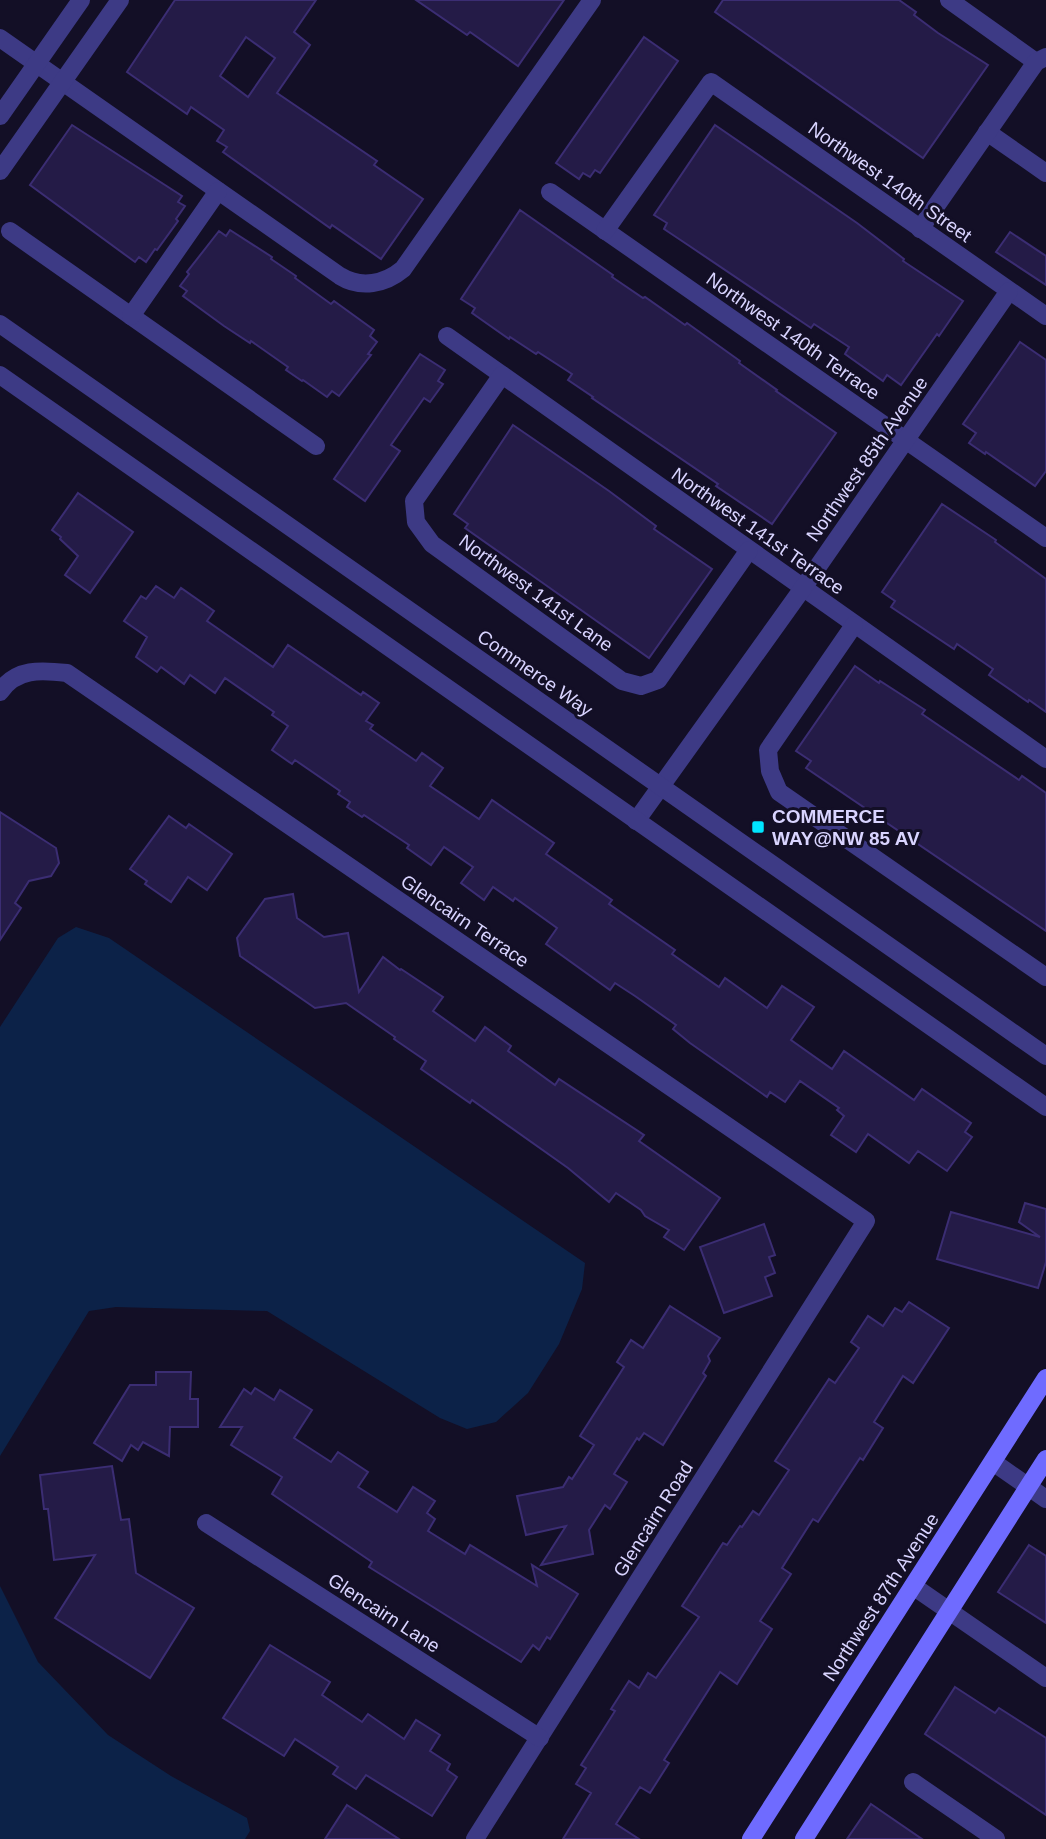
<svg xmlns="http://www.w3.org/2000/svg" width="1046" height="1839" font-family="Helvetica,sans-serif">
	<rect width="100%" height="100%" fill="#130f26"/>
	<g fill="#0c2248">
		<polygon points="76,927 109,938 585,1263 582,1289 559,1344 528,1393 496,1422 467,1429 440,1418 267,1311 116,1307 89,1311 0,1456 0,1027 58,938"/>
		<polygon points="0,1586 38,1662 108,1735 171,1776 247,1818 250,1831 245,1839 0,1839"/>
	</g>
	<g fill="#241b47" stroke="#3b2d73" stroke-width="2" fill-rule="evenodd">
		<path d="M175 0H316L294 32 310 45 277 93 377 161 374 165 423 199 381 259 332 225 330 228 223 152 227 147 217 141 224 130 191 107 187 114 127 72ZM246 37 275 58 248 97 220 76Z"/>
		<polygon points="416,0 564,0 518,66 470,32 467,35"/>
		<polygon points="723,0 899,0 916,12 914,15 938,33 988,65 923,158 715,12"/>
		<polygon points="644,37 678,61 600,173 595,170 590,177 583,173 579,179 556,163"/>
		<polygon points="72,125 182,196 178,202 185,206 176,219 178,221 157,250 155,249 146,262 139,257 135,262 30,185"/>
		<polygon points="715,125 857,223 904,259 903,261 963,301 939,336 937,334 901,385 887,375 883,381 845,354 849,347 814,324 811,328 688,245 664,229 667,223 654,215"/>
		<polygon points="520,210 613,275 612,277 643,298 645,297 685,325 687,323 740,361 739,363 777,390 776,391 836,433 772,524 716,486 718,484 592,398 593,397 568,380 572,374 538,352 536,354 510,337 509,339 472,313 475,308 461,299"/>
		<polygon points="230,230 272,257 271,259 296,276 295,278 331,304 334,301 374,330 370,336 377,342 368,354 371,355 339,396 332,391 327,397 303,380 302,381 286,370 288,367 251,341 250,343 224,326 183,296 187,291 180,286 189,274 187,272 219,231 226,236"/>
		<polygon points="1010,232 1046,256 1046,285 996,252"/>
		<polygon points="1020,342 1046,360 1046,471 1035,486 986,452 985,454 969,443 976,433 963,424"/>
		<polygon points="420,354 445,370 438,381 443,384 430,402 424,398 391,445 400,451 365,501 334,479"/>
		<polygon points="513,425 609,491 656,526 654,529 712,569 649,658 465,528 468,524 454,514"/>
		<polygon points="78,493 133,532 90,593 65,575 78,556 60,539 61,537 52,530"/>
		<polygon points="942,504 996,540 995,542 1046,579 1046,712 1029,700 1028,702 989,675 993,669 957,644 954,649 891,607 895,601 882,592"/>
		<polygon points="156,586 174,598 181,588 214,611 207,621 273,667 288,645 361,695 363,692 379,703 366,721 373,725 370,729 416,761 422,753 443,768 430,786 479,819 492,800 554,843 546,854 612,900 609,904 675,950 672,954 719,987 725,978 767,1008 782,986 814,1007 791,1040 832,1069 844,1051 914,1100 922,1089 971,1123 965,1132 972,1137 947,1171 918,1151 909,1163 868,1134 856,1152 831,1135 844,1116 837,1110 839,1108 800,1081 785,1102 770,1092 767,1097 690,1043 673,1029 676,1025 635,996 615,983 610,990 546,944 557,928 515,898 513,901 493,887 484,900 461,883 473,867 444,847 431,865 407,848 409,845 364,815 362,817 347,807 350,802 338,794 340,791 295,760 292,764 272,750 288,726 272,715 274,712 225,678 215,693 190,675 184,684 161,667 157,672 136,657 147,637 124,621 141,596 146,599"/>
		<polygon points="855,666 879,683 880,681 905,697 925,710 922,714 1019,780 1022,776 1046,793 1046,931 806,768 811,761 796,751"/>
		<polygon points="0,812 56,848 59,863 51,876 29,881 15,903 21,908 0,940"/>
		<polygon points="169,816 186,828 189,824 232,854 207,890 188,877 171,902 145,884 147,881 130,869"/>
		<polygon points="293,894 297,918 324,937 348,933 359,992 383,957 400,970 401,969 443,997 433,1011 475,1041 485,1027 511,1046 508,1051 555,1085 559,1079 644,1135 639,1141 720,1198 684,1250 664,1237 669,1230 645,1216 641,1210 616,1193 609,1202 568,1168 472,1100 470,1103 421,1069 426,1061 394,1039 395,1037 346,1003 315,1008 240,956 237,938 265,899"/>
		<polygon points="1025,1203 1046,1209 1046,1262 1038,1288 937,1259 951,1212 1040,1237 1019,1222"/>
		<polygon points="764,1224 775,1255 769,1257 775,1273 765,1277 772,1296 724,1313 700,1247"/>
		<polygon points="909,1302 949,1328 913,1383 903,1376 874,1422 883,1428 863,1460 860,1458 818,1522 813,1519 782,1568 791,1574 760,1621 772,1629 737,1684 720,1672 664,1760 669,1763 650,1793 640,1787 616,1824 639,1839 563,1839 591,1793 576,1784 586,1768 581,1765 615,1711 611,1709 629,1681 639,1688 648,1673 656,1678 699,1617 682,1606 723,1543 727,1545 740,1526 742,1527 753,1511 759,1515 789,1470 775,1461 829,1379 835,1383 859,1348 851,1342 868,1316 883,1326 895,1308 902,1312"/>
		<polygon points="670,1306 720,1338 708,1356 710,1361 703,1373 706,1376 663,1445 644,1433 639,1440 637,1438 614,1474 627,1482 610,1509 605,1505 589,1530 593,1554 541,1565 566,1526 526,1535 517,1496 563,1487 569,1477 572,1479 594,1445 580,1436 624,1367 617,1362 631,1340 643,1348"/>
		<polygon points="156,1372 191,1372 190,1399 198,1399 198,1427 170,1427 169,1456 143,1442 138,1450 131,1445 122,1461 94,1443 130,1385 156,1385"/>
		<polygon points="255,1388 274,1400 280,1390 312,1410 294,1438 331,1462 338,1452 368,1472 358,1487 397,1512 413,1487 435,1501 427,1513 435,1519 428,1531 465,1554 470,1545 537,1586 532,1565 578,1594 550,1639 547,1637 539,1650 533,1645 521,1662 369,1567 372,1562 272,1494 282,1477 231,1445 242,1427 220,1427 244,1389 251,1394"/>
		<polygon points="112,1466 121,1520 129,1519 136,1573 194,1608 150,1678 55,1618 95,1555 54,1560 48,1509 44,1509 40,1475"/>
		<polygon points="1029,1545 1046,1556 1046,1623 998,1592"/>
		<polygon points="270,1645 330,1682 322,1695 362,1722 368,1714 404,1739 416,1720 440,1735 430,1751 450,1764 447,1770 457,1777 432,1816 366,1775 356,1789 333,1774 338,1767 295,1739 284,1756 223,1718"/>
		<polygon points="955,1687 995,1713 999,1708 1046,1738 1046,1815 925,1734"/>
		<polygon points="871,1804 922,1839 847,1839"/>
		<polygon points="347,1805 399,1839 325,1839"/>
	</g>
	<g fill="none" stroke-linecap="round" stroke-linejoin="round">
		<g stroke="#3d3a85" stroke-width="18">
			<polyline points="949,0 1036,62"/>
			<path d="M0 38 340 276C361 289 385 284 403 269L592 0"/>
			<polyline points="0,116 81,0"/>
			<polyline points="987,132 1046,173"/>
			<polyline points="0,171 120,0"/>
			<polyline points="550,192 1046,538"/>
			<polyline points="920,229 1036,62 1046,57"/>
			<polyline points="10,231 316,446"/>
			<polyline points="605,231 711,82 1046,316"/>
			<polyline points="131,316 218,191"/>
			<polyline points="447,336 1046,759"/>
			<polyline points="502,375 414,501 416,522 432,544 622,681 641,686 658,680 749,550"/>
			<polyline points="854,625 768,750 770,771 779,792 1046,977"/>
			<path d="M0 692C16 668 41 670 67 673L866 1221 475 1839"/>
			<polyline points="636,821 803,588 1009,291"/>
			<polyline points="993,1462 1046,1499"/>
			<polyline points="206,1523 540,1738"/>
			<polyline points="913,1586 1046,1678"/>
			<polyline points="913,1782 996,1839"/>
		</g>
		<g stroke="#3d3a85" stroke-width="18">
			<polyline points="0,324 1046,1056"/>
			<polyline points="0,375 1046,1107"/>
		</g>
		<g stroke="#6f6bff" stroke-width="18">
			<polyline points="751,1839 1046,1378"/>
			<polyline points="804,1839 1046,1459"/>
		</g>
	</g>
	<rect fill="#00e5ff" stroke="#130f26" stroke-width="2.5" x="751" y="820" width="14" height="14" rx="3.5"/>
	<g text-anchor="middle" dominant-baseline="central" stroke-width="6" stroke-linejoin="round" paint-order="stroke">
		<g font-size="19" fill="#d9d4ff" stroke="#130f26">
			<text transform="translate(890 182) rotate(35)">Northwest 140th Street</text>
			<text transform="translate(793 336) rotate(35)">Northwest 140th Terrace</text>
			<text transform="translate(867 459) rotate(-55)">Northwest 85th Avenue</text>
			<text transform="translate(758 531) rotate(35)">Northwest 141st Terrace</text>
			<text transform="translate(536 593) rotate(36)">Northwest 141st Lane</text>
			<text transform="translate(535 673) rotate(35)">Commerce Way</text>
			<text transform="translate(465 921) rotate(34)">Glencairn Terrace</text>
			<text transform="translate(653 1519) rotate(-58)">Glencairn Road</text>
			<text transform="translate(881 1597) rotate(-57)">Northwest 87th Avenue</text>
			<text transform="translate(384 1613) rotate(33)">Glencairn Lane</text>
		</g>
		<g font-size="19" font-weight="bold" fill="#d9d4ff" stroke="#130f26" text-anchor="start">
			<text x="772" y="816">COMMERCE<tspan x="772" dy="22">WAY@NW 85 AV</tspan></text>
		</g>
	</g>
</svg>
